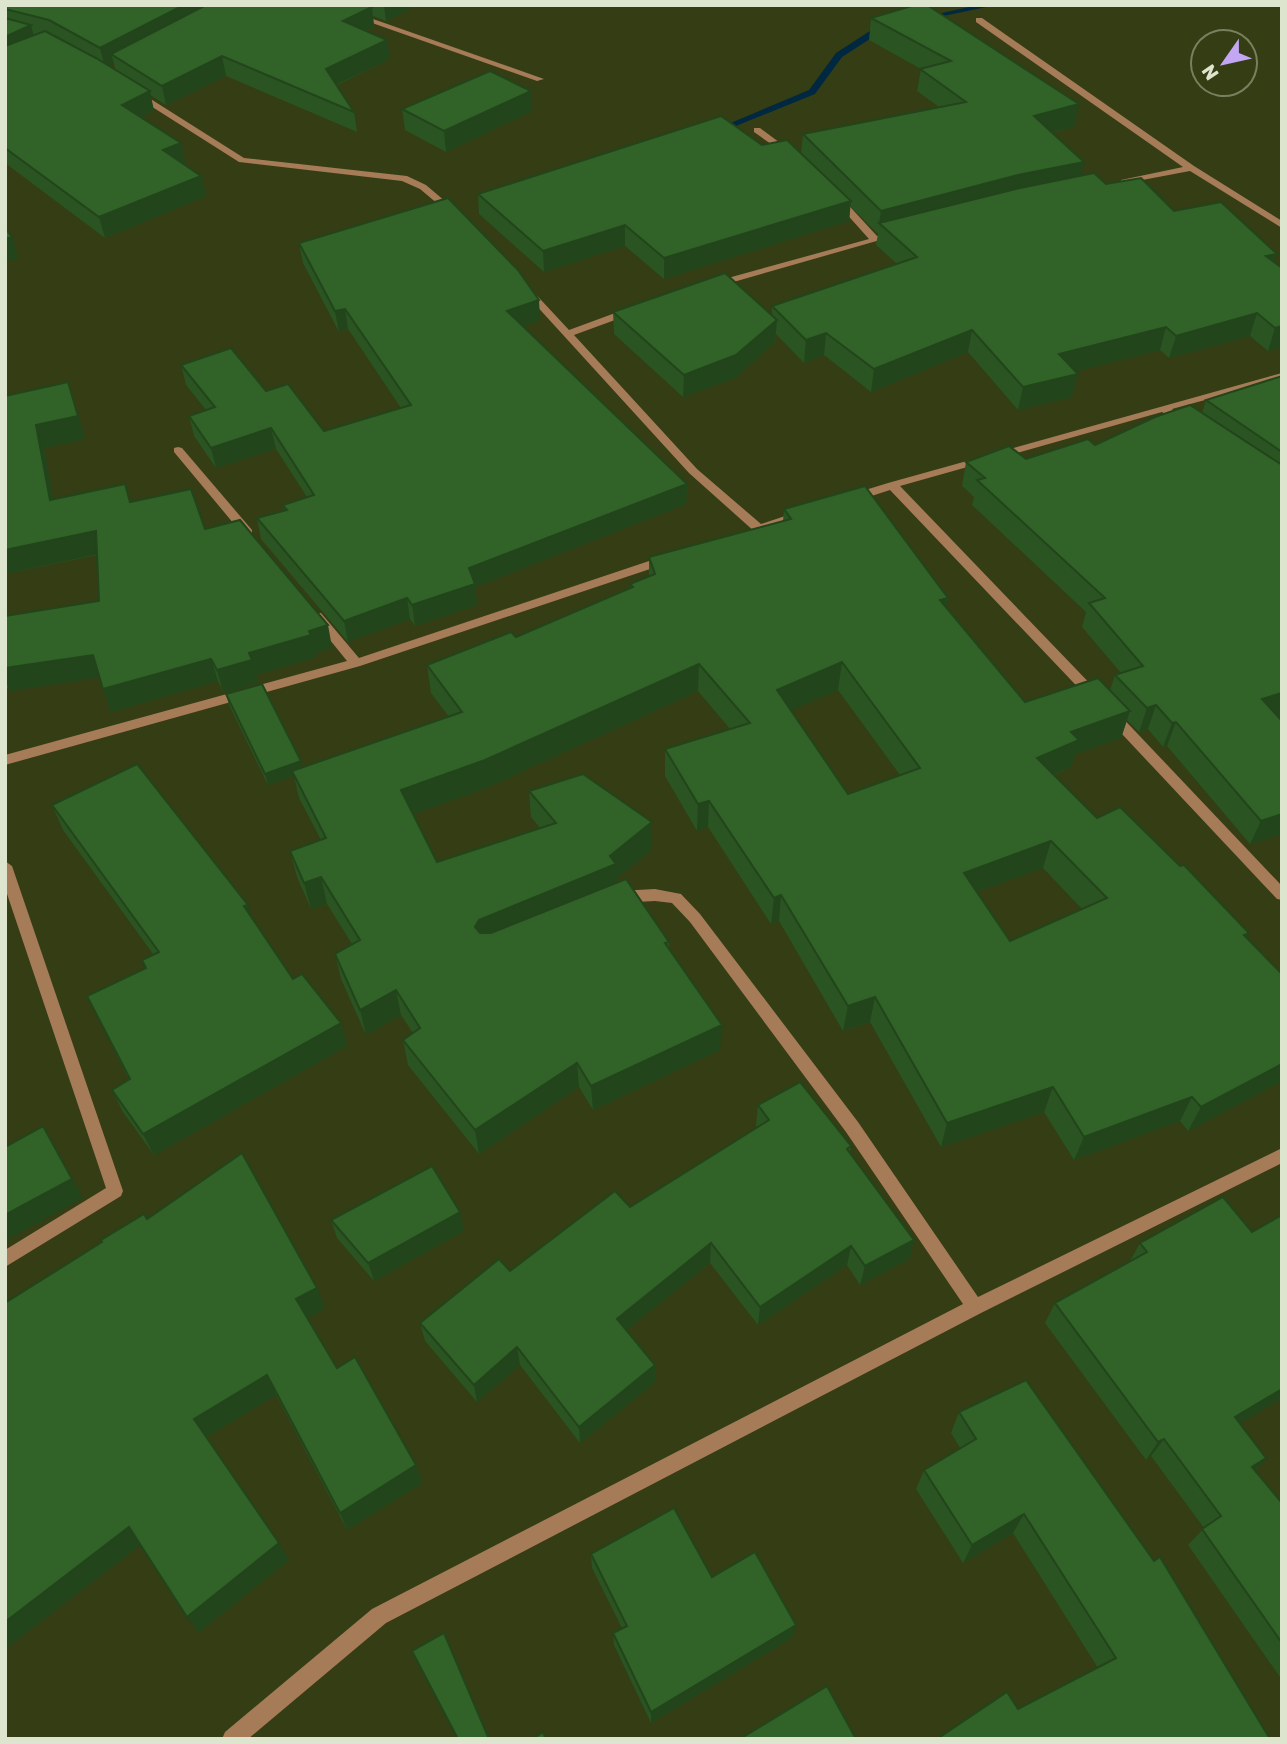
<svg xmlns="http://www.w3.org/2000/svg" width="1287" height="1744" font-family="Rubik,sans-serif">
	<rect width="100%" height="100%" fill="#343d14"/>
	<g fill="none" stroke-linecap="round" stroke-linejoin="round">
		<g fill="#002840" fill-rule="evenodd">
			<polygon points="978,5 996,5 924,20 920,18"/>
			<polygon points="885,27 889,29 888,31 876,35 842,57 815,94 721,132 714,130 809,90 836,53 870,31"/>
		</g>
		<g fill="#a67b57" fill-rule="evenodd">
			<polygon points="321,5 333,5 544,79 537,81"/>
			<polygon points="976,18 982,18 1194,166 1282,221 1282,228 1190,171 1121,184 1121,180 1183,167 976,22"/>
			<polygon points="138,91 244,158 407,176 426,185 459,213 451,215 420,189 402,181 239,162 135,96 135,92"/>
			<polygon points="754,128 760,128 795,154 788,156 754,132"/>
			<polygon points="835,197 841,197 877,236 896,231 901,234 716,287 710,287 710,283 869,239 835,201"/>
			<polygon points="523,287 529,287 569,330 626,309 634,309 634,313 574,335 697,469 761,524 800,511 804,512 804,518 763,532 755,532 689,473 523,291"/>
			<polygon points="1282,373 1282,379 1172,409 1176,413 1175,415 1167,415 1162,412 900,486 1100,694 1101,697 1100,700 1090,700 890,490 853,502 847,498 849,495 888,483"/>
			<polygon points="178,447 182,448 252,530 252,536 244,536 174,452 174,448"/>
			<polygon points="664,556 670,560 668,563 360,666 5,765 5,755 347,661 313,619 311,616 313,613 321,613 359,658"/>
			<polygon points="1111,709 1116,711 1282,886 1282,900 1277,899 1106,717 1105,714"/>
			<polygon points="5,861 12,866 123,1191 121,1196 5,1267 5,1250 106,1188 5,888"/>
			<polygon points="655,889 681,894 700,914 858,1122 978,1297 1282,1148 1282,1163 981,1313 386,1623 248,1739 222,1739 225,1732 372,1609 963,1304 846,1132 690,922 672,903 655,901 618,903 613,901 611,897 613,893 618,891"/>
		</g>
	</g>
	<g fill="#2a5422" fill-rule="evenodd">
		<path d="M5 5H418L386 21 373 16 374 27 366 31 390 59 337 85 354 112 357 132 226 76 166 105 150 95 154 111 141 118 185 163 184 164 201 176 206 196 105 238 5 163ZM114 63 115 70 108 65Z"/>
		<polygon points="871,18 1074,127 1052,133 1081,175 1106,184 1174,211 1274,262 1282,268 1282,347 1268,351 1250,336 1169,358 1160,350 1075,371 1072,397 1018,410 968,352 871,392 824,355 804,363 776,334 775,342 735,378 683,397 614,334 613,312 772,315 772,306 897,264 876,245 878,234 850,206 849,221 664,279 625,246 544,272 479,214 478,194 762,145 801,154 803,134 939,107 917,91 921,69 869,40"/>
		<polygon points="531,91 532,111 446,152 405,130 402,109"/>
		<polygon points="299,243 540,320 523,326 687,484 686,504 475,587 477,605 415,626 410,619 348,642 261,539 257,518 285,511 283,505 307,497 276,449 216,468 194,436 189,416 206,410 186,385 181,365 266,391 324,431 401,408 348,329 339,332 303,263"/>
		<path d="M1282 376V714L1277 716 1282 721V834L1250 844 1167 746 1163 747 1148 729 1139 732 1127 720 1121 738 1075 754 1071 767 1054 775 1097 818 1246 938 1282 974V1081L1188 1131 1180 1121 1074 1160 1044 1112 941 1147 870 1022 843 1031 779 921 771 924 708 827 697 831 665 776V749L730 729 698 691 488 787 413 814 437 862 540 828 531 817 529 791 652 822V849L616 879V883L669 942V949L720 1050 593 1110 579 1087 479 1154 408 1065 403 1040 413 1033 401 1015 366 1035 341 979 335 954 352 944 327 904 311 909 297 877 290 851 321 840 299 798 294 776 268 785 229 705 226 694 302 767 449 717 431 693 427 665 516 637 630 588V584L649 577V557L783 521 784 509 948 598 946 607 1025 702 1110 690 1115 675 1121 673 1082 627 1086 612 972 505 974 497 962 486 966 462 1026 459 1095 445 1202 413 1206 400ZM838 690 900 775 848 794 790 710ZM1043 868 1082 909 1010 941 977 892Z"/>
		<polygon points="68,382 85,439 44,448 53,499 131,502 205,529 332,647 315,654 316,657 256,675 258,683 223,692 218,681 111,712 99,677 10,691 9,688 5,689 5,616 99,601 97,555 5,574 5,396"/>
		<polygon points="52,805 251,917 293,979 341,1023 347,1046 154,1155 123,1112 112,1090 129,1080 87,996 145,968 142,960 153,954 63,830"/>
		<polygon points="758,1105 851,1146 850,1152 914,1240 909,1259 860,1285 847,1265 758,1325 710,1263 626,1330 655,1365 655,1382 580,1443 520,1365 477,1402 425,1341 420,1323 510,1271 630,1207 757,1127 756,1126"/>
		<polygon points="1282,1215 1282,1398 1240,1423 1266,1458 1255,1471 1282,1503 1282,1680 1188,1545 1204,1528 1151,1456 1146,1460 1045,1323 1055,1303 1130,1261 1140,1243 1252,1232"/>
		<polygon points="147,1219 325,1308 307,1318 337,1368 416,1465 422,1483 347,1530 276,1395 206,1437 289,1560 199,1632"/>
		<polygon points="331,1220 464,1231 374,1281 337,1238"/>
		<polygon points="959,1412 1270,1739 1018,1709 1098,1668 1013,1533 963,1563 916,1489 924,1470 960,1448 951,1433"/>
		<polygon points="591,1554 712,1577 793,1637 651,1723 614,1645 613,1633 622,1628 592,1568"/>
	</g>
	<g fill="#22451b">
		<polygon points="184,5 225,5 111,54 114,63 105,67 100,48"/>
		<polygon points="384,5 418,5 386,21"/>
		<polygon points="372,7 374,27 346,40 343,21"/>
		<polygon points="31,25 36,45 5,59 5,37"/>
		<polygon points="387,40 390,59 329,88 326,69"/>
		<polygon points="222,56 226,76 166,105 162,86"/>
		<polygon points="150,91 154,111 127,125 122,105"/>
		<polygon points="531,91 532,111 446,152 444,131"/>
		<polygon points="1079,104 1074,127 1030,138 1034,116"/>
		<polygon points="181,143 185,163 168,170 163,150"/>
		<polygon points="1084,162 1079,185 879,223 881,211 1018,175"/>
		<polygon points="201,176 206,196 105,238 99,217"/>
		<polygon points="851,201 849,221 664,279 664,258"/>
		<polygon points="625,225 625,246 544,272 543,251"/>
		<polygon points="12,237 19,258 5,262 5,239"/>
		<polygon points="1277,254 1270,276 1266,256"/>
		<polygon points="539,300 540,320 508,332 507,311"/>
		<polygon points="345,309 348,329 339,332 335,311"/>
		<polygon points="1257,313 1250,336 1169,358 1176,336"/>
		<polygon points="777,320 775,342 735,378 683,397 684,375"/>
		<polygon points="1282,326 1282,347 1268,351 1275,328"/>
		<polygon points="1166,327 1160,350 1054,377 1059,354"/>
		<polygon points="972,330 968,352 871,392 874,369"/>
		<polygon points="826,333 824,355 804,363 806,340"/>
		<polygon points="1078,374 1072,397 1018,410 1023,387"/>
		<polygon points="68,382 85,439 44,448 58,522 50,500 36,425"/>
		<polygon points="271,428 276,449 216,468 211,448"/>
		<polygon points="687,484 686,504 475,587 477,605 415,626 412,605 469,568"/>
		<polygon points="96,531 103,553 5,574 5,550"/>
		<polygon points="407,598 410,619 348,642 344,621"/>
		<polygon points="948,598 942,625 940,600"/>
		<polygon points="328,625 332,647 315,654 316,657 256,675 258,683 223,692 217,670 249,653"/>
		<polygon points="93,655 101,677 10,691 5,679 5,668"/>
		<polygon points="211,659 218,681 111,712 103,689"/>
		<polygon points="842,662 838,690 774,718 777,690"/>
		<polygon points="699,664 698,691 488,787 406,817 401,790"/>
		<polygon points="1282,693 1282,714 1252,724 1262,699"/>
		<polygon points="1156,705 1148,729 1139,732 1147,708"/>
		<polygon points="1130,711 1121,738 1075,754 1071,767 1030,785 1037,758 1071,732"/>
		<polygon points="1176,722 1167,746 1163,747 1172,723"/>
		<polygon points="301,761 303,773 292,771 294,776 268,785 265,774"/>
		<polygon points="709,801 708,827 697,831 698,804"/>
		<polygon points="1282,814 1282,834 1250,844 1261,821"/>
		<polygon points="652,822 652,849 616,879 616,890 482,946 475,927 479,920 610,856"/>
		<polygon points="1051,841 1043,868 957,899 964,873"/>
		<polygon points="321,877 327,904 311,909 304,883"/>
		<polygon points="781,895 779,921 771,924 774,898"/>
		<polygon points="248,905 255,929 244,906"/>
		<polygon points="396,990 401,1015 366,1035 360,1010"/>
		<polygon points="875,997 870,1022 843,1031 848,1006"/>
		<polygon points="341,1023 347,1046 154,1155 143,1134"/>
		<polygon points="722,1025 720,1050 593,1110 591,1086"/>
		<polygon points="577,1063 579,1087 479,1154 475,1130"/>
		<polygon points="1282,1064 1282,1081 1188,1131 1201,1107"/>
		<polygon points="1053,1087 1044,1112 941,1147 947,1123"/>
		<polygon points="1192,1097 1180,1121 1074,1160 1084,1137"/>
		<polygon points="43,1126 83,1198 5,1241 5,1215"/>
		<polygon points="460,1212 464,1231 374,1281 368,1263"/>
		<polygon points="914,1240 909,1259 860,1285 865,1266"/>
		<polygon points="711,1243 710,1263 618,1337 617,1319"/>
		<polygon points="851,1246 847,1265 758,1325 760,1307"/>
		<polygon points="317,1288 325,1308 305,1320 296,1299"/>
		<polygon points="517,1347 520,1365 477,1402 474,1385"/>
		<polygon points="655,1365 655,1382 580,1443 579,1427"/>
		<polygon points="267,1375 276,1395 205,1438 194,1419"/>
		<polygon points="1282,1389 1282,1398 1221,1435 1235,1417"/>
		<polygon points="1164,1439 1151,1456 1146,1460 1158,1442"/>
		<polygon points="1266,1458 1251,1475 1252,1467"/>
		<polygon points="416,1465 422,1483 347,1530 340,1513"/>
		<polygon points="1024,1514 1013,1533 963,1563 972,1545"/>
		<polygon points="129,1527 143,1543 5,1649 5,1622"/>
		<polygon points="279,1543 289,1560 199,1632 187,1617"/>
		<polygon points="796,1625 793,1637 651,1723 651,1712"/>
	</g>
	<g fill="#316227" stroke="#22451b" stroke-width="2" fill-rule="evenodd">
		<polygon points="5,5 184,5 100,48 49,20 5,9"/>
		<polygon points="206,5 366,5 372,7 343,21 387,40 326,69 354,112 222,56 162,86 111,54"/>
		<polygon points="915,5 927,5 1079,104 1034,116 1084,162 1018,175 881,211 803,134 966,102 920,69 951,61 871,18"/>
		<polygon points="5,18 31,25 5,37"/>
		<polygon points="45,31 96,58 150,91 122,105 181,143 163,150 201,176 99,217 5,148 5,46"/>
		<polygon points="490,71 531,91 444,131 402,109"/>
		<polygon points="721,116 762,145 787,140 851,201 664,258 625,225 543,251 478,194"/>
		<polygon points="1094,173 1106,184 1141,178 1174,211 1221,202 1277,254 1266,256 1282,268 1282,326 1275,328 1257,313 1176,336 1166,327 1059,354 1078,374 1023,387 972,330 874,369 826,333 806,340 772,306 917,257 879,223 1020,188"/>
		<polygon points="448,198 518,270 539,300 507,311 687,484 469,568 475,584 412,605 407,598 344,621 257,518 287,510 283,505 314,495 271,428 211,448 189,416 215,407 181,365 231,348 266,391 288,384 324,431 411,405 345,309 335,311 299,243"/>
		<polygon points="5,228 12,237 5,239"/>
		<polygon points="725,273 777,320 736,355 684,375 613,312"/>
		<polygon points="1282,376 1282,452 1206,400"/>
		<polygon points="68,382 78,416 36,425 50,500 125,484 130,502 191,489 205,529 240,520 328,625 309,631 311,635 249,653 252,660 217,670 211,659 103,689 93,655 5,668 5,616 99,601 96,531 5,550 5,396"/>
		<polygon points="1190,405 1282,465 1282,693 1262,699 1282,721 1282,814 1261,821 1176,722 1172,723 1156,705 1147,708 1115,675 1143,666 1089,603 1105,598 977,480 985,478 966,462 1009,446 1026,459 1088,439 1095,445 1155,417"/>
		<path d="M865 486 948 598 940 600 1025 702 1098 678 1130 711 1071 732 1079 740 1037 758 1097 818 1120 807 1180 866 1184 865 1249 933 1244 935 1282 974V1064L1201 1107 1192 1097 1084 1137 1053 1087 947 1123 875 997 848 1006 781 895 774 898 709 801 698 804 665 749 750 723 699 664 485 760 401 790 437 862 556 823 529 791 583 774 652 822 610 856 616 864 479 920 475 927 480 933H491L626 879 669 942 665 943 722 1025 591 1086 577 1063 475 1130 403 1040 420 1028 396 990 360 1010 335 954 360 940 321 877 304 883 290 851 326 838 292 771 462 712 427 665 511 632 516 637 633 587 630 584 655 574 649 557 791 519 784 509ZM842 662 920 768 848 794 777 690ZM1051 841 1107 898 1010 941 964 873Z"/>
		<polygon points="262,684 301,761 265,774 226,694"/>
		<polygon points="137,764 248,905 244,906 293,979 302,974 341,1023 143,1134 112,1090 130,1079 87,996 146,968 142,960 159,952 52,805"/>
		<polygon points="800,1082 851,1146 847,1149 914,1240 865,1266 851,1246 760,1307 711,1243 617,1319 655,1365 579,1427 517,1347 474,1385 420,1323 499,1259 510,1271 615,1191 630,1207 769,1120 758,1105"/>
		<polygon points="43,1126 72,1179 5,1215 5,1147"/>
		<polygon points="242,1153 317,1288 296,1299 337,1368 355,1357 416,1465 340,1513 267,1375 194,1419 279,1543 187,1617 129,1527 5,1622 5,1303 102,1242 101,1240 144,1214 147,1219"/>
		<polygon points="432,1166 460,1212 368,1263 331,1220"/>
		<polygon points="1223,1197 1252,1232 1282,1215 1282,1389 1235,1417 1266,1458 1252,1467 1282,1503 1282,1643 1202,1529 1221,1516 1164,1439 1158,1442 1055,1303 1147,1252 1140,1243"/>
		<polygon points="1026,1380 1154,1561 1160,1557 1270,1739 937,1739 1007,1692 1018,1709 1116,1658 1024,1514 972,1545 924,1470 976,1439 959,1412"/>
		<polygon points="674,1508 712,1577 755,1552 796,1625 651,1712 613,1633 627,1626 591,1554"/>
		<polygon points="444,1633 489,1739 458,1739 412,1651"/>
		<polygon points="827,1686 856,1739 740,1739"/>
		<polygon points="543,1732 546,1739 533,1739"/>
	</g>
	<rect width="1287" height="1744" fill="none" stroke="#dee5ce" stroke-width="14"/>
	<g transform="translate(1224 63) rotate(236)"><circle r="33" fill="#343d14" stroke="#78805e" stroke-width="2"/>
	<path d="M0-5L12 26L0 18L-12 26Z" fill="#c3a7f2"/>
	<text y="-10" font-size="19" font-weight="bold" text-anchor="middle" fill="#dee5ce">N</text>
	</g>
</svg>
